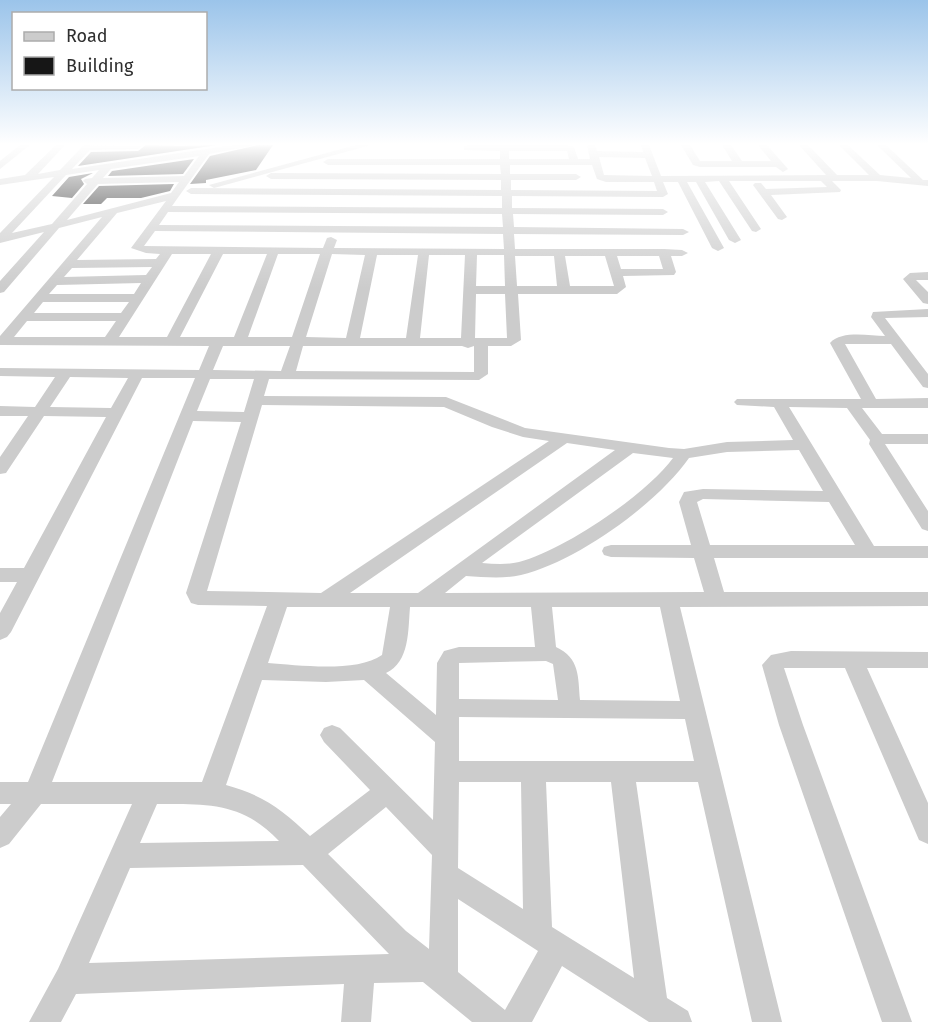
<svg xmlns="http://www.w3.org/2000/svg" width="928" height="1022" font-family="'Fira Sans',sans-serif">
	<rect width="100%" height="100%" fill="#fff"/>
	<g fill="#161616">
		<polygon points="146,145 180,146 217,145 78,166 91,152 138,151"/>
		<polygon points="258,145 273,145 256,170 206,180 206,183 190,184 210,156"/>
		<polygon points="194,159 183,174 108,176 112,171"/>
		<polygon points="93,173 81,179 84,184 72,198 52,196 69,177"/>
		<polygon points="174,184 170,191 141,198 107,198 101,204 83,204 99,186"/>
	</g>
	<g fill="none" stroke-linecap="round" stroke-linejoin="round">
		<g fill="#ccc" fill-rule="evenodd">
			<polygon points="20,145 30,145 0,169 0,161"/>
			<path d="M56 145H65L38 174 60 170 84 145 142 146 138 149 90 150 72 169 233 145H256L209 154 172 206 502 208V196L191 194 186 191 191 188 501 190V180L271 179 266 176 271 173 501 174 500 165H328L323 162 328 159H500V151L464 150V146L467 145H567L574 147 578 159H590L587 145H595L597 151 643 152 641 145H649L661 176 826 175 799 145H808L837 175H869L839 145H848L880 175 911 178 877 145H886L923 180H928V186L877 181H832L841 190 840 192 771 195 787 217 782 220 778 219 753 185 755 183H761L766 189 827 187 821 181H729L761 229 756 232 752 231 719 181 705 182 741 240 735 243 729 240 696 182H687L724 248 718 251 712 248 678 182H663L668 194 663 197 512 196V208L663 209 668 212 663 215 513 214 514 227 683 229 689 232 683 235 514 234 515 249H664L682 250 688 253 682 256H671L676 272 674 275 623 276 626 287 617 294H518L521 340 511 346H488V374L479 380 269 379 264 396 446 397 525 428 669 448 684 449 727 442 793 440 774 407 737 405 734 402 737 399H861L830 343C842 330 869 336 885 336L871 317 873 312 928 309V317L885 318 928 374V388L923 387 891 344H845L876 399 928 398V408H862L882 434H928V444H885L928 511V531L922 529 869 444 870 440 847 408 789 407 874 546H928V558H714L724 592H928V606L680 607 782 1022H752L698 782H636L667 998 688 1011 692 1022H649L562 966 532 1022H472L423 982 374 983 371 1022H341L344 984 76 994 61 1022H29L58 969 132 804H41L9 844 0 848V817L11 804H0V782H28L195 378H142L11 632 7 637 0 640V613L17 582H0V568H24L106 417 44 416 6 473 0 474V457L28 416H0V406L35 407 55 377 0 376V368L199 370 209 346 0 345V336L102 217 59 228 4 292 0 293V281L44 232 0 243V233L54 177 0 185V179L25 175ZM509 151H567L569 159H509ZM199 156 184 176 103 178 111 169ZM599 157 645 158 652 176 604 175ZM510 165H592L597 179 606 182H654L657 191 511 190V180H576L581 177 576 174H510ZM99 170 92 178 85 179 83 181 87 184 52 224 12 233 66 175ZM179 182 171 193 67 220 98 184ZM166 201 131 248 146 253 160 254 156 259 77 260 117 213ZM168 212 502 214 503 227 159 225ZM155 231 503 234 504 249 334 248 337 240 331 237 327 238 323 248 144 246ZM172 254H211L167 337H119ZM223 254H267L234 337H180ZM278 254H320L292 337H248ZM332 254 365 255 346 338 306 337ZM377 255H418L406 338H360ZM429 255H465L461 338H420ZM477 255H504L505 286H476ZM515 256H554L557 286H517ZM565 256H605L614 286H570ZM617 256H659L663 269H621ZM152 267 146 275 64 277 72 268ZM141 283 134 294H49L57 285ZM476 294H505L507 338H475ZM43 302H129L121 313H34ZM27 321H116L105 337H14ZM223 346H290L281 371 213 370ZM303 346H462L468 348 474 346V372L296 371ZM70 377 128 378 111 408 50 407ZM210 379H254L244 412 197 411ZM262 405 444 407 492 427 523 437 549 441 321 593 207 591ZM193 421 241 422 186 593 191 603 198 605 267 606 202 782H52ZM567 443 615 450 418 593H350ZM799 450 823 491 703 489 684 492 679 502 691 545H611L604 547 602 551 604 555 611 557 694 558 704 592 445 593 466 576C484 577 503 579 521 575 576 562 657 504 689 458L727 452ZM633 453 673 458C646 495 564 550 519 562 507 565 494 564 482 563ZM703 499 829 502 855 545H710L697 502ZM287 607H390L382 655C357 673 297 665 268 663ZM410 607H531L535 647H459L444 651 437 663 436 715 386 673C410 662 408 630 410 607ZM552 607H660L680 701 580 700C578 677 580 658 556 647ZM546 661 553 664 558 700 459 699V663ZM262 680 326 682 364 680 435 742 433 820 340 728 332 725 324 728 320 735 324 742 370 790 310 836C283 810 263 795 226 785ZM459 717 685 719 694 761H459ZM459 782H521L523 909 458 868ZM546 782H611L634 978 552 927ZM157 804C208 804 242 802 279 841L140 843ZM386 807 432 855 429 949 406 931 328 854ZM303 865 389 954 89 963 130 868ZM458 899 538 951 505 1010 458 972Z"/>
			<polygon points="356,145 371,145 214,188 209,185"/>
			<polygon points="681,145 690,145 700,161 732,161 722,145 731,145 742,161 771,161 758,145 767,145 788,169 783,172 776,167 700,167 693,165"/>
			<polygon points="928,272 928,280 916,280 928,292 928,304 923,303 903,279 910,273"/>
			<polygon points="791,651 928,652 928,668 867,668 928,803 928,844 919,840 845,668 784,668 803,725 912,1022 882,1022 779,725 762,665 771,655"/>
		</g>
	</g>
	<linearGradient id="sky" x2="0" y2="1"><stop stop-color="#9bc4ea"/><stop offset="0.5" stop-color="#fff"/><stop offset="1" stop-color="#fff" stop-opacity="0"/></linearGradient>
	<rect width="928" height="288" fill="url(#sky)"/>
	<rect x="12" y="12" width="195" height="78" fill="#ffffff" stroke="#acacac" stroke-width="1.5"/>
	<rect x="24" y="32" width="30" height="9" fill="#cccccc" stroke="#acacac" stroke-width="1.5"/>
	<text x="66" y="42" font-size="18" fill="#2f2f2f">Road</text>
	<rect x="24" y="57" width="30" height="18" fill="#161616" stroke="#acacac" stroke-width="1.5"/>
	<text x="66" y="72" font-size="18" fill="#2f2f2f">Building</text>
</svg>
